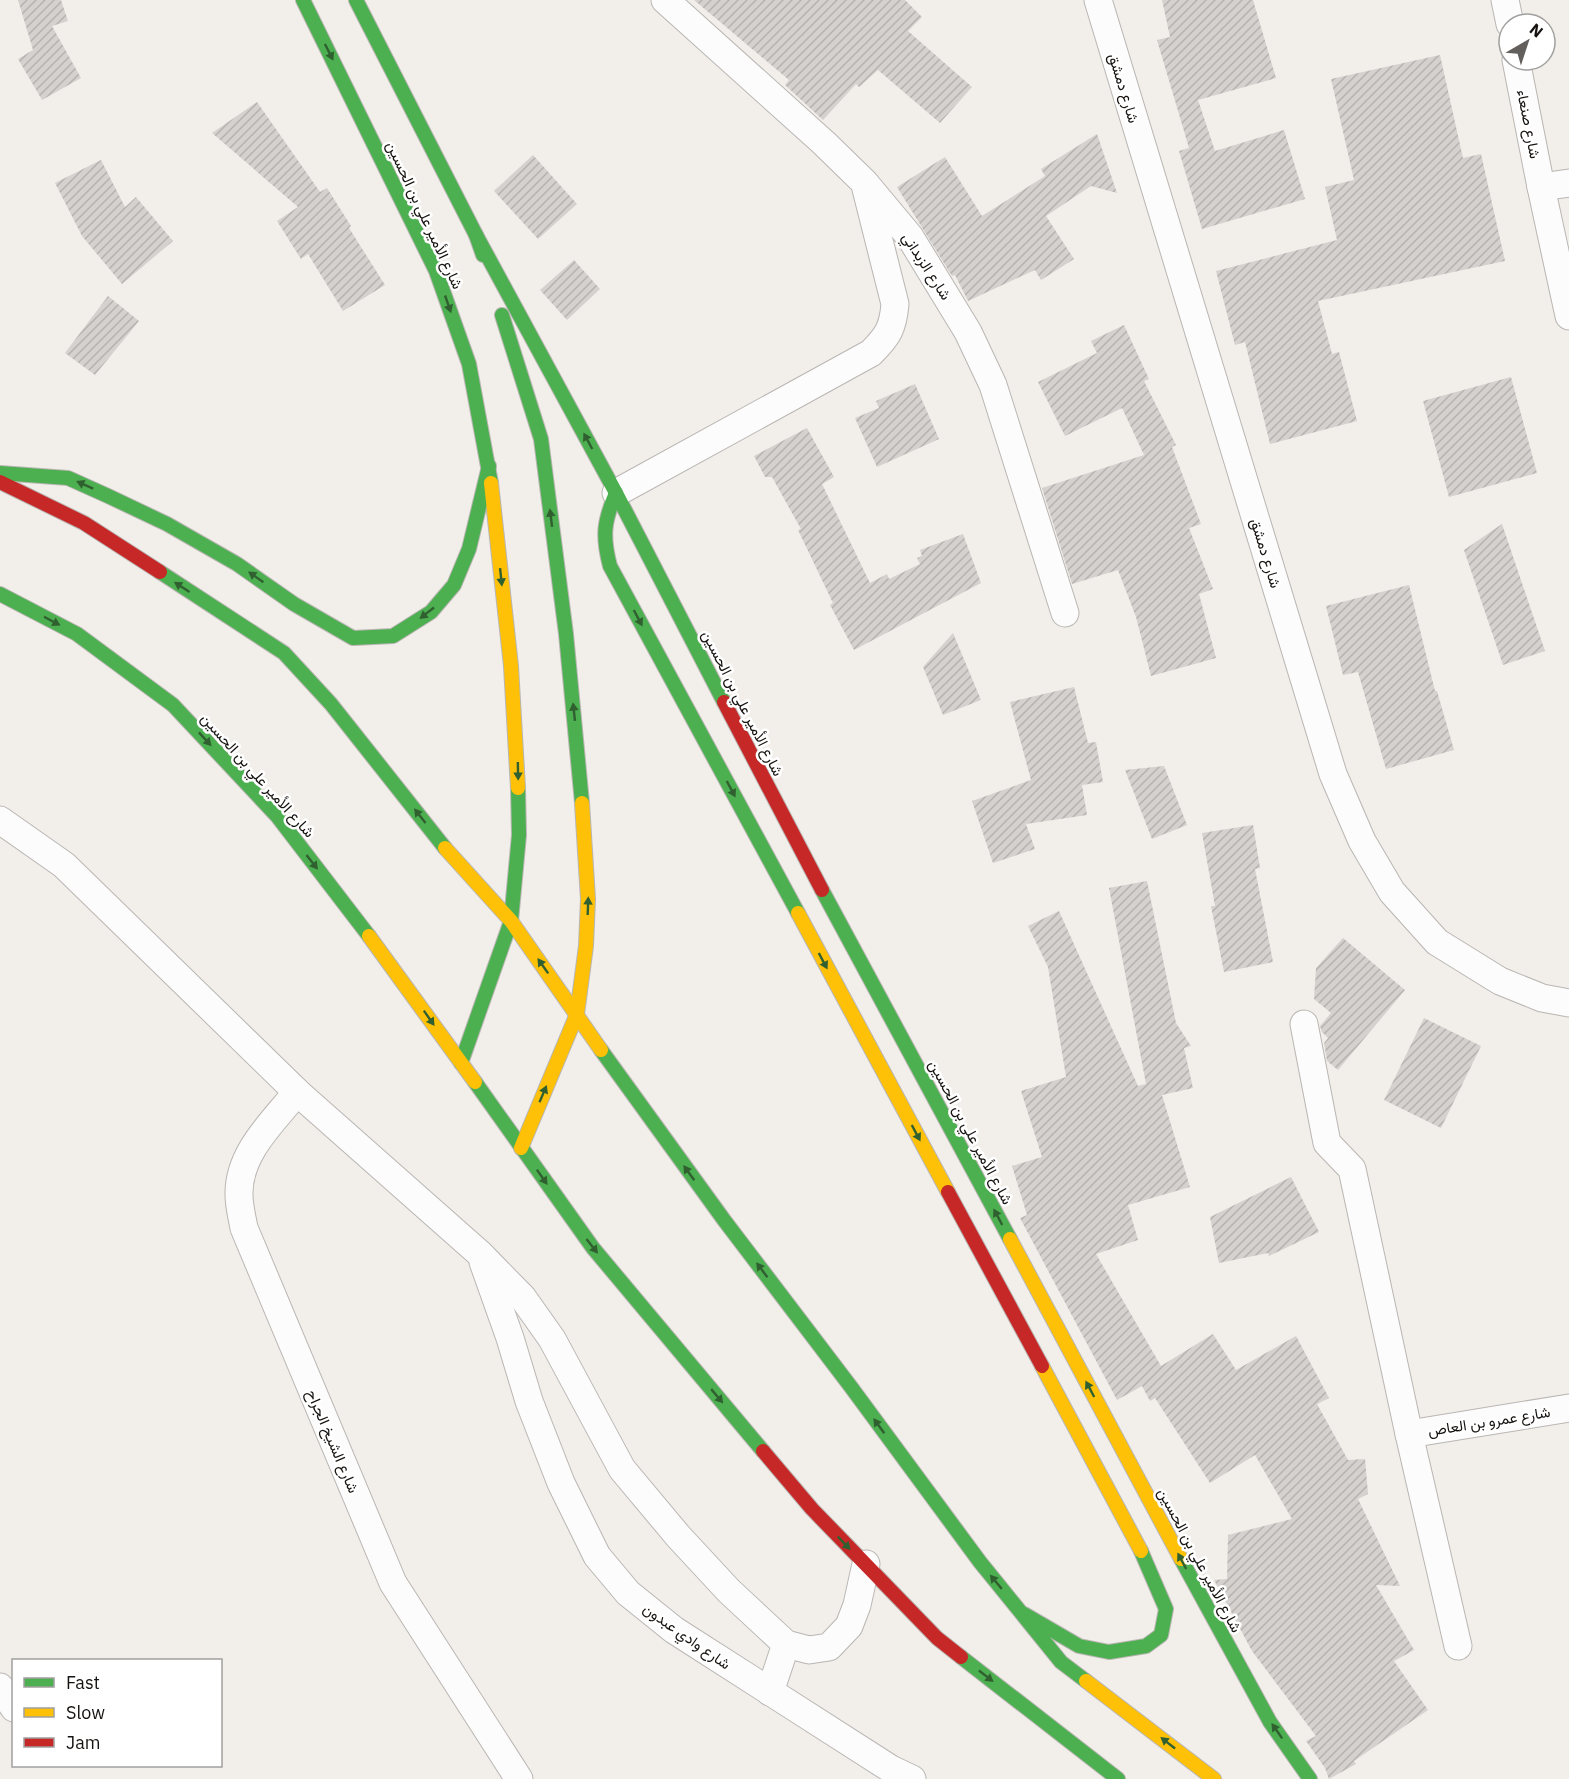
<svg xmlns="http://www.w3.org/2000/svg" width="1569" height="1779" font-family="'IBM Plex Sans',Vazirmatn,sans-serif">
	<defs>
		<pattern id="building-hatch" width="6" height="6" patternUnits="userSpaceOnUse" patternTransform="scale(1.5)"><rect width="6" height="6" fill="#d4d1ce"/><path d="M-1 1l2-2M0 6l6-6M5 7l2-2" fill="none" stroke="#b5b2b0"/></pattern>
	</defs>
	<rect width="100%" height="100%" fill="#f2eeea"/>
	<g fill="url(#building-hatch)">
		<polygon points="18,0 61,0 68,21 52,26 81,78 42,100 18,59 33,50"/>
		<polygon points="694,0 905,0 922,17 908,31 972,87 940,123 878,70 859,87 856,84 823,120 785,85 789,80"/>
		<polygon points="1162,0 1253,0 1276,78 1198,100 1215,151 1284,130 1305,199 1202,229 1179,151 1189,148 1157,40 1170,37"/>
		<polygon points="1440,55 1463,158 1481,154 1505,261 1318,301 1332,354 1339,352 1357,421 1270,444 1245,342 1235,345 1216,271 1337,240 1325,187 1354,180 1331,79"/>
		<polygon points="257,102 320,192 327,188 351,226 349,228 385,285 343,311 308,254 301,259 277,221 298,207 212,133"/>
		<polygon points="1097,134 1117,193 1091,186 1046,216 1074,259 1041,280 1035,270 968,301 955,275 952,276 897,187 945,157 982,216 1045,176 1041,169"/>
		<polygon points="533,155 577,204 538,239 494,191"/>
		<polygon points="101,160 125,207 136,197 173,241 122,284 82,236 55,183"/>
		<polygon points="574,260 600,289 567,320 540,290"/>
		<polygon points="108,296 139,321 95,375 65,353"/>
		<polygon points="1124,325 1149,379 1144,381 1176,445 1172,447 1201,524 1189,528 1213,589 1199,594 1216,658 1151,676 1136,617 1118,570 1072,584 1042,488 1144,455 1122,408 1065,436 1038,382 1097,353 1091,341"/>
		<polygon points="1511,377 1537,473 1449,497 1423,401"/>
		<polygon points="915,384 939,439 877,467 855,418 879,408 876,401"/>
		<polygon points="807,428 834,477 822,484 870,583 887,574 889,579 920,564 917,558 922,556 920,550 963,534 981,583 854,650 830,605 833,603 798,530 801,529 772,477 765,477 754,456"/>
		<polygon points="1502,524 1545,651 1503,665 1464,550"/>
		<polygon points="1409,585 1435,691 1437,691 1454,750 1386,769 1358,672 1343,675 1326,606"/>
		<polygon points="953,633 981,700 943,715 923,667"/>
		<polygon points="1074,687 1088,743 1096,742 1103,782 1082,785 1087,815 1026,824 1035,849 993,863 972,801 1031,780 1010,702"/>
		<polygon points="1164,766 1187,825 1152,839 1125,770"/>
		<polygon points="1253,825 1260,868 1255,869 1273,962 1224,972 1211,906 1215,906 1202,833"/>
		<polygon points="1147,881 1176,1023 1191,1046 1184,1048 1193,1088 1162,1095 1190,1187 1128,1205 1138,1240 1096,1254 1161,1366 1213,1334 1236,1370 1296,1336 1329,1398 1317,1404 1348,1460 1365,1459 1368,1494 1358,1499 1400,1586 1376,1585 1414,1650 1394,1661 1428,1710 1354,1761 1356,1764 1329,1779 1325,1768 1306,1741 1316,1736 1252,1651 1214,1580 1227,1579 1228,1535 1292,1519 1255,1455 1210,1483 1155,1398 1150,1401 1142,1386 1117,1400 1020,1218 1027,1215 1012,1166 1042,1157 1021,1091 1066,1077 1048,967 1028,926 1059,911 1138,1086 1146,1084 1109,888"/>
		<polygon points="1343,938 1405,990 1338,1070 1327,1061 1324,1043 1328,1038 1322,1032 1320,1026 1331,1013 1314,999 1316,968"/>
		<polygon points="1424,1018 1481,1046 1441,1128 1384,1100"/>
		<polygon points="1291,1177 1319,1232 1269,1256 1268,1253 1219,1263 1210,1217"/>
	</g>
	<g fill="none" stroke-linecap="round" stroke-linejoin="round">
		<g stroke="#b9b6b3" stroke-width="29">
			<g id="street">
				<polyline points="665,0 824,143 865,183 910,237 968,332 993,385 1065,613"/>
				<polyline points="1098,0 1333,774 1362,841 1392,892 1437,942 1500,981 1542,998 1569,1003"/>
				<polyline points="1505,0 1510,24"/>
				<polyline points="1516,60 1541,187 1569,316"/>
				<polyline points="1541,187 1569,183"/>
				<path d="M616 493 871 353C888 336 893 328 895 304L866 189"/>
				<polyline points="0,820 64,865 297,1092 479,1253 523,1298 552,1339 622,1469 678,1536 729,1591 786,1644 809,1650 829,1647 849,1626 857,1605 866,1564"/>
				<polyline points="1304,1024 1327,1143 1352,1169 1409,1434 1458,1646"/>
				<path d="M297 1092C273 1122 238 1153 239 1195 239 1206 242 1217 244 1228L393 1583 519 1779"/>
				<polyline points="483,1262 510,1338 529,1401 561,1483 597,1556 628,1593 674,1630 891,1769 912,1779"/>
				<polyline points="1409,1434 1569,1408"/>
				<polyline points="0,1687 14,1708"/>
				<polyline points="770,1692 786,1644"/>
			</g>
		</g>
		<g stroke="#b9b6b3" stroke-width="16">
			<g id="fast">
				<polyline points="303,0 436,271 469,364 491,483"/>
				<polyline points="356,0 476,235 483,255"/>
				<polyline points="476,235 616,493 724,702"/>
				<polyline points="502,315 541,439 566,634 582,803"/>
				<polyline points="0,473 68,478 108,496 167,524 237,564 294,604 353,638 393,636 431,612 454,585 469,549 489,466"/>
				<path d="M616 493C604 521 602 536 610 566L798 913"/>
				<polyline points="160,572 284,653 331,704 445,848"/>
				<polyline points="0,594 77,634 173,705 277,816 369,936"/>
				<polyline points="822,890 1010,1239"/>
				<polyline points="601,1050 724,1220 851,1387 980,1562 1061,1662 1086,1681"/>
				<polyline points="461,1063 511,921 519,835 518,788"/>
				<polyline points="475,1082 593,1248 763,1451"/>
				<polyline points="1181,1559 1270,1722 1310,1779"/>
				<polyline points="1024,1614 1079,1646 1109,1652 1146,1646 1161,1635 1166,1609 1141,1551"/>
				<polyline points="961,1657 1118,1779"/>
			</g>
		</g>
		<g stroke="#b9b6b3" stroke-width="16">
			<g id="slow">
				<polyline points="491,483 511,666 518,788"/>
				<polyline points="445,848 511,921 601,1050"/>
				<polyline points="798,913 948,1192"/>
				<polyline points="369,936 475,1082"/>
				<polyline points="521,1148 577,1014 586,946 588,899 582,803"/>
				<polyline points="1010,1239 1181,1559"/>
				<polyline points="1042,1366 1141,1551"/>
				<polyline points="1086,1681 1214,1779"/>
			</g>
		</g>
		<g stroke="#b9b6b3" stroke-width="16">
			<g id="jam">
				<polyline points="0,482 84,523 160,572"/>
				<polyline points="724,702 822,890"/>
				<polyline points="948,1192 1042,1366"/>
				<polyline points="763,1451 812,1509 937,1638 961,1657"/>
			</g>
		</g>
		<use href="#street" stroke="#fdfcfc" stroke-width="27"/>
		<use href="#fast" stroke="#4caf50" stroke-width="14"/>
		<use href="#slow" stroke="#ffc107" stroke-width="14"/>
		<use href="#jam" stroke="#c62828" stroke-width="14"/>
	</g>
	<defs><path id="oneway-solid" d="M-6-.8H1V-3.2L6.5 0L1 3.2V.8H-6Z" transform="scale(1.5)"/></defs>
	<g fill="#306030">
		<use href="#oneway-solid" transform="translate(329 52) rotate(63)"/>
		<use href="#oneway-solid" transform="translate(448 304) rotate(71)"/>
		<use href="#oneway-solid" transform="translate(588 441) rotate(-118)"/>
		<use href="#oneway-solid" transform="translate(85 485) rotate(-156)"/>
		<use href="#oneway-solid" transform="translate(551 518) rotate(-97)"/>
		<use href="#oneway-solid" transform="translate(256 577) rotate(-145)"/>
		<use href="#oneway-solid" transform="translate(501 577) rotate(84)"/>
		<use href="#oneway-solid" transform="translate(182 587) rotate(-147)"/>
		<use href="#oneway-solid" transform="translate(427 613) rotate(142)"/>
		<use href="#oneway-solid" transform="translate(638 618) rotate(62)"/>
		<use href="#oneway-solid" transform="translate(52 621) rotate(28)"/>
		<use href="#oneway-solid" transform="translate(574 712) rotate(-96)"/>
		<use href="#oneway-solid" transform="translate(205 739) rotate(47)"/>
		<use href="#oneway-solid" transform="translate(518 771) rotate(89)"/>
		<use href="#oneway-solid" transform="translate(731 789) rotate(62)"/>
		<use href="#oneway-solid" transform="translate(420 816) rotate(-128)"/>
		<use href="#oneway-solid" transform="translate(312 862) rotate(52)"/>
		<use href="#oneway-solid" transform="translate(588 906) rotate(-88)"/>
		<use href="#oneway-solid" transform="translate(823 961) rotate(62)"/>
		<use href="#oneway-solid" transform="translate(543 966) rotate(-125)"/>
		<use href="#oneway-solid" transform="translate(429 1018) rotate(55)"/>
		<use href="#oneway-solid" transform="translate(543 1094) rotate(-67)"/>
		<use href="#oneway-solid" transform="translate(916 1133) rotate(62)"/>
		<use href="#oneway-solid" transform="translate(689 1173) rotate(-126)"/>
		<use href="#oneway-solid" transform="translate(542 1177) rotate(55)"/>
		<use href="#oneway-solid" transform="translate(998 1217) rotate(-118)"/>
		<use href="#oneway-solid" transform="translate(592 1246) rotate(52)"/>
		<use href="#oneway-solid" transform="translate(762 1270) rotate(-127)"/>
		<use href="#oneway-solid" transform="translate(1090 1389) rotate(-118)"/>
		<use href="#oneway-solid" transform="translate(717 1396) rotate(50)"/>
		<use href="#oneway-solid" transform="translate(879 1426) rotate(-126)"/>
		<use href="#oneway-solid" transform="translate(844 1543) rotate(46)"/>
		<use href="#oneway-solid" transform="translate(1182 1561) rotate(-118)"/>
		<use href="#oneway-solid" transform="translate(996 1582) rotate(-130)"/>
		<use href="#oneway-solid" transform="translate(986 1676) rotate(38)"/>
		<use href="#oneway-solid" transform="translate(1277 1731) rotate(-125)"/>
		<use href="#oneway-solid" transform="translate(1168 1743) rotate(-142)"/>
	</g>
	<g text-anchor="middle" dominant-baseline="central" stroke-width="5" stroke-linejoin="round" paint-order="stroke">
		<g font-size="15" fill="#151210" stroke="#fff">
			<text transform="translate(1124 88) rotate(73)">شارع دمشق</text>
			<text transform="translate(1529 124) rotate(79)">شارع صنعاء</text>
			<text transform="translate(425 215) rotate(65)">شارع الأمير علي بن الحسين</text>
			<text transform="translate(927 266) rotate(57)">شارع الزبداني</text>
			<text transform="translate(1266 553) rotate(73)">شارع دمشق</text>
			<text transform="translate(743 703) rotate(63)">شارع الأمير علي بن الحسين</text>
			<text transform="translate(258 775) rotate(48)">شارع الأمير علي بن الحسين</text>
			<text transform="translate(971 1132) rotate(62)">شارع الأمير علي بن الحسين</text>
			<text transform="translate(1489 1421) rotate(-9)">شارع عمرو بن العاص</text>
			<text transform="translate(333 1441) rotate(67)">شارع الشيخ الجراح</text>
			<text transform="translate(1200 1560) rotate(62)">شارع الأمير علي بن الحسين</text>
			<text transform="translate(687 1636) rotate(35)">شارع وادي عبدون</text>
		</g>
	</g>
	<rect x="12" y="1659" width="210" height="108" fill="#ffffff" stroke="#a1a09f" stroke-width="1.5"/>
	<rect x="24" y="1678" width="30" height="9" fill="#4caf50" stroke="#a1a09f" stroke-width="1.5"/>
	<text x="66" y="1689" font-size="18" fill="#151210">Fast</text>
	<rect x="24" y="1708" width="30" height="9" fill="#ffc107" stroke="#a1a09f" stroke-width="1.5"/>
	<text x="66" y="1719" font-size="18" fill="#151210">Slow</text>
	<rect x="24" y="1738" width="30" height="9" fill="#c62828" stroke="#a1a09f" stroke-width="1.5"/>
	<text x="66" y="1749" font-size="18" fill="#151210">Jam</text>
	<g transform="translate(1527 42) rotate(39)"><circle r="28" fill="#ffffff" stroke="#a1a09f" stroke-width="1.5"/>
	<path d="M0-4.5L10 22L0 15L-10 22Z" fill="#625f5c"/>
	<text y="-9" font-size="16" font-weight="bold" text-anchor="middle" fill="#151210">N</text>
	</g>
</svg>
